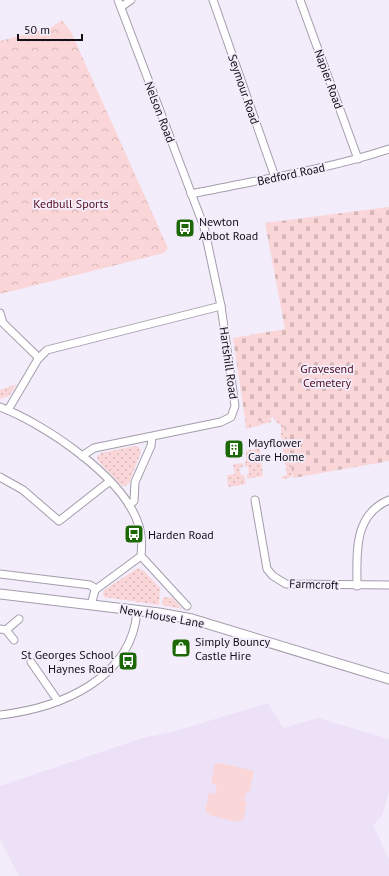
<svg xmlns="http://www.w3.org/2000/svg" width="389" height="876" font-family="'PT Sans',sans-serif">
	<defs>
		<pattern id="grass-dots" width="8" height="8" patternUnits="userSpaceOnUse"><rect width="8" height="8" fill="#fad6d8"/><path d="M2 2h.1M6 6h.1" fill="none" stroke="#d5b7b8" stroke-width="1.8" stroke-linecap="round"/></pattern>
		<pattern id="cemetery-stones" width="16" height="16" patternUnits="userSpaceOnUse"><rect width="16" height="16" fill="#fad6d8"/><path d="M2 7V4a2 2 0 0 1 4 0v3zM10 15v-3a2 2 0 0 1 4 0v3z" fill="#d5b7b8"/></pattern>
		<pattern id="park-crowns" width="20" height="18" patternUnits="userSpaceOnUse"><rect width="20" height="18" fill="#fad6d8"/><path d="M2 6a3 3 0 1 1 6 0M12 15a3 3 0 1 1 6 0" fill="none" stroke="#d5b7b8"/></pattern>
	</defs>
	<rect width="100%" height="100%" fill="#f3ecfb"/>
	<polygon fill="#ece1f7" points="268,703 283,728 318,718 389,739 389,790 382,816 373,825 389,859 389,876 19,876 0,840 0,786 146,737 172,732"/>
	<g fill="url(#grass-dots)">
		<polygon points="17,384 9,396 0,399 0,390"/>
		<polygon points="280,415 287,436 293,474 289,478 282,479 282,476 287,475 281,439 281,426 275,421 274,417"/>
		<polygon points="271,418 271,422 246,429 245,425"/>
		<polygon points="135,446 139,447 141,452 129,483 126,486 122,486 99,462 97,457 101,453"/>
		<polygon points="260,448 263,476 247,479 247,475 249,474 248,466 245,467 244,463 246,462 246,451"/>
		<polygon points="242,463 243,467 239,468 241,475 244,475 246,484 228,487 227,475 235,474 233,464"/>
		<polygon points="138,568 143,570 160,588 159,605 104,597 103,593 104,590"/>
		<polygon points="163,597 173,598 182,609 162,605"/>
	</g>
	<polygon fill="url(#cemetery-stones)" points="389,207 389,461 293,478 287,436 280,415 246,425 233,338 285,329 265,223"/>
	<polygon fill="url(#park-crowns)" points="62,20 71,32 168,248 164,253 0,294 0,41 52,27"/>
	<polygon fill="#fad6d8" points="215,763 219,764 220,763 251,770 254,772 249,793 246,792 244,801 247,802 243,821 238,820 238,822 209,815 209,813 205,812 209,793 215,794 217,785 211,783"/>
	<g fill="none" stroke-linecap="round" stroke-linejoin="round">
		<g stroke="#a39dab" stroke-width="9">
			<g id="minor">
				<polyline points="213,0 275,177"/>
				<polyline points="300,0 358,159"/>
				<polyline points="121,7 131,0"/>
				<path d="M191 194C258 180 325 170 389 149"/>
				<polyline points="0,313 3,323 39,358"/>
				<path d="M0 407C45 424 125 478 139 526 142 536 142 546 141 556L95 590 91 605"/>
				<polyline points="8,410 38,359 47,350 221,306"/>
				<polyline points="82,456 94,448 221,422 231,417 235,406 221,306 204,227 118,0"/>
				<polyline points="0,477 23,490 59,521 110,481"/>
				<polyline points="255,500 267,569 273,576 286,584 389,585"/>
				<polyline points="129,505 134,501 135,482 151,446 152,437"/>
				<polyline points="141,556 187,606"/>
				<polyline points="0,574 90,585 96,589"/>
				<path d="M357 586C357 553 353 515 389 500"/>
				<polyline points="0,629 6,630 19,619"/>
				<polyline points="6,630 14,640"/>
				<polyline points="31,662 58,701"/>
				<path d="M0 715C60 708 132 679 137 611"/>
			</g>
		</g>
		<g stroke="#a39dab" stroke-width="11">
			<polyline id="tertiary" points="0,594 159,613 192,619 389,679"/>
		</g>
		<use href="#minor" stroke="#fff" stroke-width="7"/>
		<use href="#tertiary" stroke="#fff" stroke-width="9"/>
	</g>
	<defs>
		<g id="bus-square" transform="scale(1)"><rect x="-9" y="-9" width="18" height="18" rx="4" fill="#1b6805" stroke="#f3ecfb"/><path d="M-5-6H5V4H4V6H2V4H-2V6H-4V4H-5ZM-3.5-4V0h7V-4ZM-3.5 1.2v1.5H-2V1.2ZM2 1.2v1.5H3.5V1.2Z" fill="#fff"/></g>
		<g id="building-square" transform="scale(1)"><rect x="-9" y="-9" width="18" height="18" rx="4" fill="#1b6805" stroke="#f3ecfb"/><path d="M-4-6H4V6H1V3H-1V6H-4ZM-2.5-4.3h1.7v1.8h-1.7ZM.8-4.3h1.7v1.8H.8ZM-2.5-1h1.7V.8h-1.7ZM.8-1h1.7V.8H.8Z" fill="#fff"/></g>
		<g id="shop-square" transform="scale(1)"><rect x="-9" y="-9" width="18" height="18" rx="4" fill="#1b6805" stroke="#f3ecfb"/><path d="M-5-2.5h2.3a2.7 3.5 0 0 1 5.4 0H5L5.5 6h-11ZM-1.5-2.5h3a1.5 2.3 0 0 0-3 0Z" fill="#fff"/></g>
	</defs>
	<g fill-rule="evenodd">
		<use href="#bus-square" x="185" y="228"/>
		<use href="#building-square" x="234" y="449"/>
		<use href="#bus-square" x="134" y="534"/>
		<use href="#shop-square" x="181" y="648"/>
		<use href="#bus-square" x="128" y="661"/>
	</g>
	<g text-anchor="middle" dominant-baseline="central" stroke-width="3.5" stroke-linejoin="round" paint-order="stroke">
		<g font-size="12" fill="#121014" stroke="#f3ecfb">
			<text transform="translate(329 79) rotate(70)">Napier Road</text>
			<text transform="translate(244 89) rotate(71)">Seymour Road</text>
			<text transform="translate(160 112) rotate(69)">Nelson Road</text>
			<text transform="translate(291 174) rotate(-12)">Bedford Road</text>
			<text transform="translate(229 363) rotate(82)">Hartshill Road</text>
			<text transform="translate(314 584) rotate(2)">Farmcroft</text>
			<text transform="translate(162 616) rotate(10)">New House Lane</text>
		</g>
		<g font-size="12" fill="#500b1b" stroke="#f3ecfb">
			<text x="71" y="203">Kedbull Sports</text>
			<text x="327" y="368">Gravesend<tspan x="327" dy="14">Cemetery</tspan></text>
		</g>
		<g font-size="12" fill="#121014" stroke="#f3ecfb" text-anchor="start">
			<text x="199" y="221">Newton<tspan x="199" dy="14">Abbot Road</tspan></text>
			<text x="248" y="442">Mayflower<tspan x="248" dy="14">Care Home</tspan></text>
			<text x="148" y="534">Harden Road</text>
			<text x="195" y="641">Simply Bouncy<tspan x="195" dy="14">Castle Hire</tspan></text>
			<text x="114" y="654" text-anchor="end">St Georges School<tspan x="114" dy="14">Haynes Road</tspan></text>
		</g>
	</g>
	<path d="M18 34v6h64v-6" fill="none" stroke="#121014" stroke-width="2"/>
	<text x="24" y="34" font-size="12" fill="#121014" stroke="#f3ecfb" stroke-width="3" paint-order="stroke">50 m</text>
</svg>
